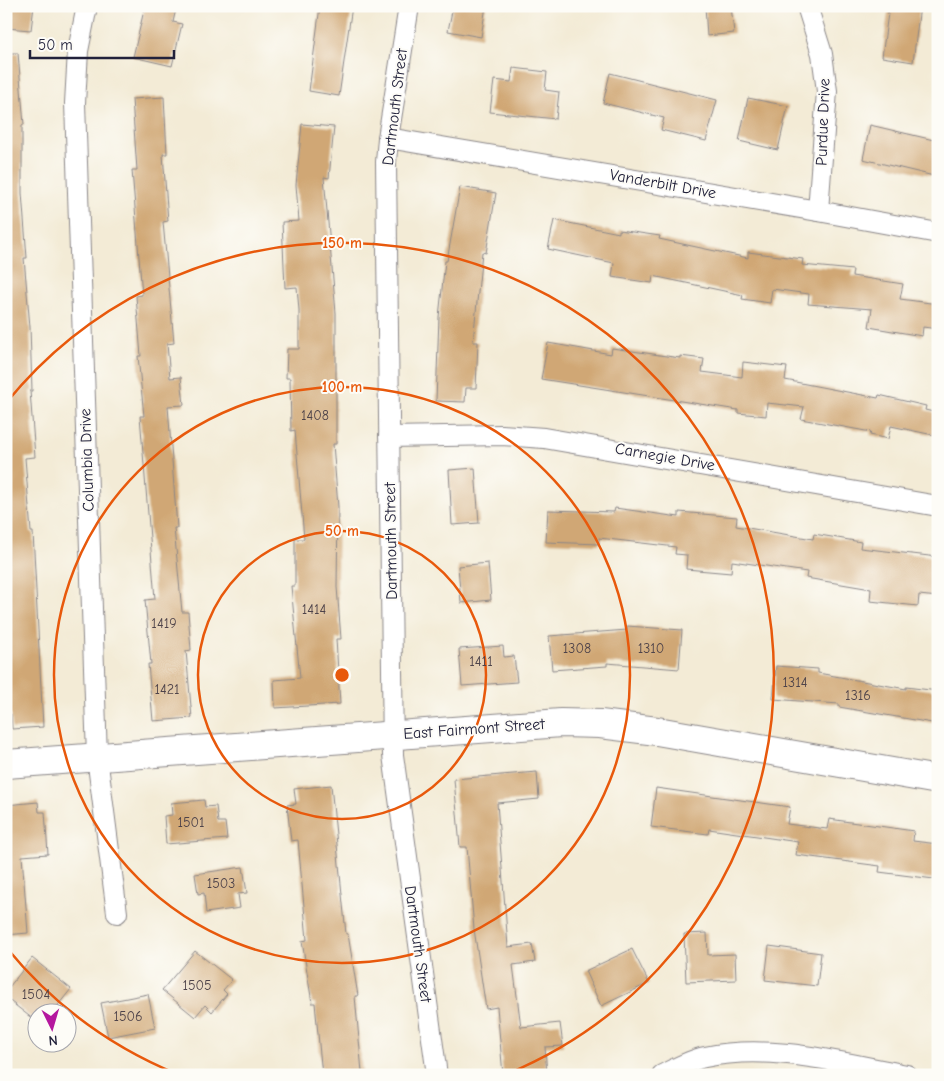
<svg xmlns="http://www.w3.org/2000/svg" width="944" height="1081" font-family="'Comic Neue',sans-serif">
	<rect width="100%" height="100%" fill="#fdfcf7"/>
	<filter id="ink" filterUnits="userSpaceOnUse"><feTurbulence type="fractalNoise" baseFrequency=".02" numOctaves="2"/><feDisplacementMap in="SourceGraphic" scale="10" xChannelSelector="R" yChannelSelector="G"/><feConvolveMatrix kernelMatrix="1 2 1 2 8 2 1 2 1" color-interpolation-filters="sRGB"/></filter>
	<filter id="wash" filterUnits="userSpaceOnUse"><feTurbulence type="fractalNoise" baseFrequency=".0096" numOctaves="4" result="noise"/><feDisplacementMap in="SourceGraphic" scale="20" xChannelSelector="R" yChannelSelector="G"/><feGaussianBlur stdDeviation="1.12" result="paint"/><feColorMatrix in="noise" values="0 0 0 0 0 0 0 0 0 0 0 0 0 0 0 0 0 1.4 0 .05"/><feComposite in="paint" operator="in"/></filter>
	<g filter="url(#wash)">
		<rect width="100%" height="100%" fill="#f3ebd6"/>
		<g id="blocks">
			<g fill="#d0a775">
				<polygon points="6,6 34,6 31,30 6,28"/>
				<polygon points="145,6 176,9 173,22 182,24 172,66 133,57"/>
				<polygon points="320,6 352,6 339,96 309,91"/>
				<polygon points="453,6 486,6 481,37 448,31"/>
				<polygon points="705,6 731,6 734,33 707,36"/>
				<polygon points="889,6 920,6 913,62 882,57"/>
				<polygon points="6,53 18,53 24,125 22,125 22,193 27,258 24,258 30,327 32,391 30,391 35,457 25,458 31,532 33,532 43,727 12,729 11,714 6,715 6,686 8,686"/>
				<polygon points="513,68 547,72 545,90 559,92 556,119 490,112 494,80 511,82"/>
				<polygon points="610,73 717,100 706,141 661,130 664,118 603,103"/>
				<polygon points="164,97 167,154 163,154 168,221 163,222 174,343 167,344 170,378 181,377 184,405 168,406 177,528 174,528 182,612 188,612 191,650 186,651 192,718 153,721 148,664 151,664 145,600 155,599 140,416 144,416 138,356 141,356 136,296 142,295 132,170 137,170 132,99"/>
				<polygon points="748,98 788,106 778,150 739,141"/>
				<polygon points="302,124 334,127 329,178 324,177 336,313 336,444 333,444 338,507 337,587 341,639 336,639 340,704 275,708 274,680 300,678 291,586 295,586 295,539 304,539 295,430 291,431 290,378 286,378 287,349 299,349 299,310 297,287 285,288 282,222 299,221 296,185"/>
				<polygon points="870,125 938,141 938,177 863,159"/>
				<polygon points="460,187 496,193 486,253 482,252 473,342 478,342 476,388 466,388 465,402 436,401 439,317 445,261 447,261"/>
				<polygon points="554,220 619,233 619,230 660,236 659,239 748,258 748,252 803,259 802,265 853,270 852,276 903,284 900,299 938,304 938,329 923,327 922,336 869,327 872,309 808,304 809,294 772,289 770,303 742,299 743,295 653,276 652,283 612,277 614,263 548,249"/>
				<polygon points="548,343 611,354 612,348 680,358 680,356 704,359 702,372 742,377 743,362 787,367 785,380 878,398 879,395 926,406 925,410 938,413 938,436 891,426 888,439 870,435 871,432 801,419 804,407 767,403 766,416 738,413 738,410 541,379"/>
				<polygon points="475,468 479,523 452,525 449,470"/>
				<polygon points="615,508 679,517 679,512 737,517 736,526 813,539 814,534 861,542 860,548 938,557 938,597 919,595 918,606 870,601 871,589 806,578 807,572 732,561 731,573 686,569 687,555 675,554 676,547 599,538 599,544 546,542 548,510 614,512"/>
				<polygon points="488,563 491,600 461,603 458,566"/>
				<polygon points="627,626 682,630 679,669 607,663 607,666 552,670 549,636 627,630"/>
				<polygon points="503,646 504,657 514,656 517,682 462,686 459,649"/>
				<polygon points="776,666 818,669 818,673 906,689 906,687 938,691 938,724 839,707 839,704 773,699"/>
				<polygon points="537,772 539,799 497,803 508,947 532,944 535,962 513,965 521,1027 560,1023 563,1046 545,1047 547,1075 503,1075 497,1007 486,1009 474,929 467,847 460,847 454,779"/>
				<polygon points="331,785 346,934 348,934 358,996 355,996 362,1072 322,1075 315,1003 312,1003 302,941 307,940 298,840 291,841 287,805 296,804 294,789"/>
				<polygon points="656,788 790,807 787,824 827,829 829,819 914,831 913,841 938,844 934,879 879,872 880,866 796,855 798,842 709,829 708,834 651,827"/>
				<polygon points="204,800 205,807 216,806 218,822 225,822 227,839 166,844 164,816 172,815 171,803"/>
				<polygon points="38,802 39,812 45,812 48,854 22,856 28,933 6,935 6,805"/>
				<polygon points="243,867 247,893 238,894 240,908 206,913 204,893 198,894 195,874"/>
				<polygon points="707,933 708,955 735,954 736,980 686,982 684,934"/>
				<polygon points="769,946 821,953 817,986 765,980"/>
				<polygon points="632,949 649,983 601,1006 585,971"/>
				<polygon points="195,951 232,980 223,990 227,994 212,1012 205,1005 195,1017 162,990"/>
				<polygon points="32,958 71,989 51,1014 38,1014 38,1023 6,998 6,991"/>
				<polygon points="148,994 155,1028 108,1037 101,1003"/>
			</g>
		</g>
	</g>
	<g filter="url(#ink)">
		<use href="#blocks" fill-opacity="0" stroke="#8a8688" stroke-width="1"/>
		<g fill="none" stroke-linecap="round" stroke-linejoin="round">
			<g stroke="#8a8688" stroke-width="22">
				<g id="street">
					<polyline points="87,6 78,51 75,103 97,757 117,913"/>
					<polyline points="409,6 388,138 386,162 393,755 437,1075"/>
					<polyline points="807,6 822,54 827,91 818,211"/>
					<polyline points="388,138 818,211 938,233"/>
					<polyline points="389,437 502,435 544,438 938,506"/>
					<path d="M662 1075C676 1068 690 1060 705 1057 771 1043 841 1063 907 1075"/>
				</g>
			</g>
			<g stroke="#8a8688" stroke-width="30">
				<polyline id="secondary" points="6,764 561,723 600,724 657,731 938,780"/>
			</g>
			<use href="#street" stroke="#fff" stroke-width="20"/>
			<use href="#secondary" stroke="#fff" stroke-width="28"/>
		</g>
	</g>
	<g fill="none" stroke="#e8590c" stroke-width="2.5">
		<circle cx="342" cy="675" r="144"/>
		<circle cx="342" cy="675" r="288"/>
		<path d="M177 1074A432 432 0 0 1 6 947M6 403A432 432 0 1 1 507 1074"/>
	</g>
	<g text-anchor="middle" dominant-baseline="central" stroke-width="4" stroke-linejoin="round" paint-order="stroke">
		<g font-size="14" fill="#4e434a">
			<text x="315" y="415">1408</text>
			<text x="314" y="609">1414</text>
			<text x="164" y="623">1419</text>
			<text x="577" y="648">1308</text>
			<text x="651" y="648">1310</text>
			<text x="481" y="661">1411</text>
			<text x="795" y="682">1314</text>
			<text x="167" y="689">1421</text>
			<text x="858" y="695">1316</text>
			<text x="191" y="822">1501</text>
			<text x="221" y="883">1503</text>
			<text x="197" y="985">1505</text>
			<text x="36" y="994">1504</text>
			<text x="128" y="1016">1506</text>
		</g>
		<g font-size="16" fill="#22223b" stroke="#fdfcf7">
			<text transform="translate(395 107) rotate(-83)">Dartmouth Street</text>
			<text transform="translate(823 122) rotate(-88)">Purdue Drive</text>
			<text transform="translate(663 184) rotate(10)">Vanderbilt Drive</text>
			<text transform="translate(665 457) rotate(10)">Carnegie Drive</text>
			<text transform="translate(87 460) rotate(-92)">Columbia Drive</text>
			<text transform="translate(391 541) rotate(-91)">Dartmouth Street</text>
			<text transform="translate(474 729) rotate(-4)">East Fairmont Street</text>
			<text transform="translate(418 944) rotate(82)">Dartmouth Street</text>
		</g>
	</g>
	<circle cx="342" cy="675" r="8" fill="#e8590c" stroke="#fdfcf7" stroke-width="2.5"/>
	<g font-size="15" text-anchor="middle" font-weight="bold" fill="#e8590c" stroke="#fdfcf7" stroke-width="4" stroke-linejoin="round" paint-order="stroke">
		<text x="342" y="248">150 m</text>
		<text x="342" y="392">100 m</text>
		<text x="342" y="536">50 m</text>
	</g>
	<rect width="944" height="1081" fill="none" stroke="#fdfcf7" stroke-width="25"/>
	<g transform="translate(52 1028) rotate(175)"><circle r="24" fill="#fdfcf7" stroke="#a5a5ac"/>
	<path d="M0-4L9 19L0 12L-9 19Z" fill="#b5179e"/>
	<text y="-8" font-size="14" font-weight="bold" text-anchor="middle" fill="#22223b">N</text>
	</g>
	<path d="M30 50v8h144v-8" fill="none" stroke="#22223b" stroke-width="2.5"/>
	<text x="38" y="50" font-size="15" fill="#22223b" stroke="#fdfcf7" stroke-width="4" paint-order="stroke">50 m</text>
</svg>
